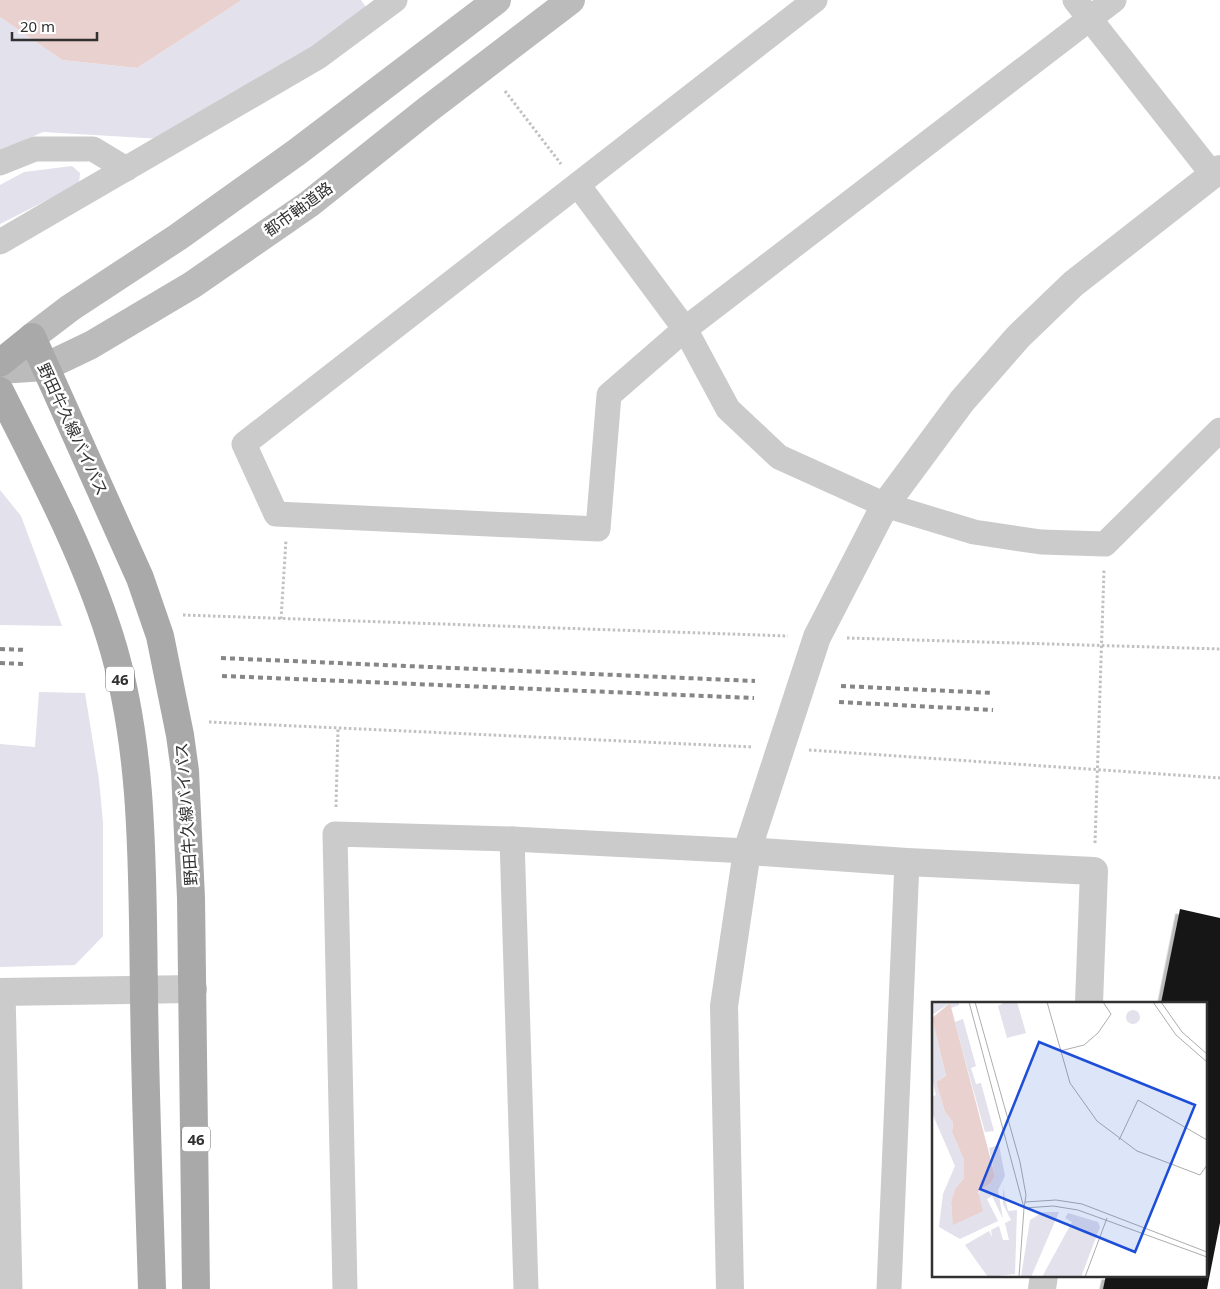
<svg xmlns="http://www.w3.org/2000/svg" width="1220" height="1289" font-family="'Noto Sans','Noto Sans JP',sans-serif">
	<defs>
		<filter id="shadow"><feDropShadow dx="-4.5" dy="4.5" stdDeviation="0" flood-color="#0004"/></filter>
	</defs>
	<rect width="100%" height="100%" fill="#fff"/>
	<g fill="#e2e1ec">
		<polygon points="242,0 361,0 366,7 300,57 162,139 43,132 0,151 0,17 62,60 137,68"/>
		<polygon points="72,166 80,173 79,184 0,224 0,185 24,172"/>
		<polygon points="0,490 21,516 62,626 0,625"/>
		<polygon points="39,692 85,693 99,780 103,823 103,936 75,965 0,967 0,744 35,747"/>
	</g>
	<polygon fill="#e9d1cf" points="0,0 242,0 137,68 62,60 0,17"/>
	<polygon fill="#181818" filter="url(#shadow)" points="1180,909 1220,918 1220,1223 1207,1289 1103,1289 1106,1275 1206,1275 1206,1003 1161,1003"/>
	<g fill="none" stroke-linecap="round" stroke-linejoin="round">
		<g stroke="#c1c1c1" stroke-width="3" stroke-dasharray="2.5 2.5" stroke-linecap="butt">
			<polyline points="505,91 561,164"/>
			<polyline points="183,615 788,636"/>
			<polyline points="281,619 286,540"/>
			<polyline points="847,638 1220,649"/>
			<polyline points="209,722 753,747"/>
			<polyline points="809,750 1220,778"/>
			<polyline points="336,807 338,728"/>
			<polyline points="1095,843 1104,570"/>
		</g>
		<g stroke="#cbcbcb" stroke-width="25">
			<polyline points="815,0 244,444 276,514 598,529 609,395 685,329 1114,0"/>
			<polyline points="1075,0 1213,175"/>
			<polyline points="0,163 35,149 93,149 126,169"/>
			<polyline points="578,185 685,329 728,409 779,457 885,505 974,532 1041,542 1105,544 1220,430"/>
			<polyline points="0,242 318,57 395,0"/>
			<polyline points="512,839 526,1289"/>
			<polyline points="3,992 10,1289"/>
			<polyline points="345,1289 335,834 512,839 747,851"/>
			<polyline points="889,1289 907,862"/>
		</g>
		<g stroke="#cbcbcb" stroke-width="28">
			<polyline points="747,851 907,862 1094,871 1089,1003"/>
			<polyline points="0,992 193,989"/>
			<polyline points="730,1289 724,1006 747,851 817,637 885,505 962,401 1018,337 1073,284 1220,169"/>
			<polyline points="1042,1289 1044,1275"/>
		</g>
		<g stroke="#bbb" stroke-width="28">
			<polyline points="32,337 70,308 178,237 297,152 497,0"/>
			<polyline points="0,370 45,367 91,345 192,285 309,204 427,110 571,0"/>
		</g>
		<g stroke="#a9a9a9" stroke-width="28">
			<polyline points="0,363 32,337 140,578 160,636 180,735 185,771 191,898 196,1289"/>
			<path d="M0 391C40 471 83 551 110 637 145 748 142 876 144 992 145 1091 149 1190 152 1289"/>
		</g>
		<g stroke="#868686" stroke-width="4" stroke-dasharray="5 4" stroke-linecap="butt">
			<polyline points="0,649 27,650"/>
			<polyline points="221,658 755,681"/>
			<polyline points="0,663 24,664"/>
			<polyline points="222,676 754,698"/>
			<polyline points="841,686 993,693"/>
			<polyline points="839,702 993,710"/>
		</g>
	</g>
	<g text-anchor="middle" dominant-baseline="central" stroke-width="5" stroke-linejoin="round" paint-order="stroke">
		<g fill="#fff" stroke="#6f6f6f" stroke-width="1">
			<rect x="106" y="666.5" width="28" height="25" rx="4"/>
			<rect x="182" y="1126.5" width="28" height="25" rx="4"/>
		</g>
		<g font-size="15" font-weight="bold" fill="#313131">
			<text x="120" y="679">46</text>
			<text x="196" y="1139">46</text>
		</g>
		<g font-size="16" fill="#313131" stroke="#fff">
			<text transform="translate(298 209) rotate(-36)">都市軸道路</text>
			<text transform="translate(73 429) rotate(65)">野田牛久線バイパス</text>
			<text transform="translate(186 814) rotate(-94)">野田牛久線バイパス</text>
		</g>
	</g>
	<g transform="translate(932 1002)">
		<rect width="275" height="275" fill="#fff"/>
		<path d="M0 0H27V3L19 6 18 1 0 13ZM73 0H85L94 31 75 36 66 4ZM194 15a7 7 0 1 1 14 0a7 7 0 1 1-14 0ZM0 16 14 74 4 80 13 110 21 120 20 130 32 158V176L23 187 19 200 20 211 58 182 63 174 57 146 67 143 73 174 66 188 71 217 60 194 55 197 66 219 28 237 7 225 11 192 23 164 0 111V95L4 93 0 77ZM31 17 44 64 39 66 44 82 49 81 62 129 53 130 36 69 23 20ZM71 186 76 209 85 208 83 272 56 275 33 243 57 229 60 235 59 228 67 224 71 238H77L73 221 79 218 71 202ZM111 210H127L99 275H89L98 218ZM136 211 166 220 168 225 149 275H110L140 220 133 216Z" fill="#e2e1ec"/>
		<path d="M18 1 63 174 58 182 46 190 51 209 21 223 19 200 23 187 32 176V158L20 130 21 120 13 110 4 80 14 74 0 16Z" fill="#e9d1cf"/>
		<path fill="none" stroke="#adadad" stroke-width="1" d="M37 0 92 206 87 275M43 0 88 160 94 193 92 206M115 0 138 81 165 119 205 149 268 173 275 163M221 0 244 33 275 60M229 0 250 30 275 52M128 49 152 43 166 31 179 12 171 0M187 138 206 98 275 138M93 200 124 198 150 202 275 250M92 206 121 204 146 208 275 255M153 275 175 216"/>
		<path fill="#1d4ed8" fill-opacity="0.15" stroke="#1d4ed8" stroke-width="2.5" d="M107 40 263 103 203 250 48 187Z"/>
		<rect width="275" height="275" fill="none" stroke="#313131" stroke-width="2.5"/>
	</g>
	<path d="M12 32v8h85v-8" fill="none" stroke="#313131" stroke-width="2.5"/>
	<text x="20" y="32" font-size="15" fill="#313131" stroke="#ffffff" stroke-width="4" paint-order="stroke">20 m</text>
</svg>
